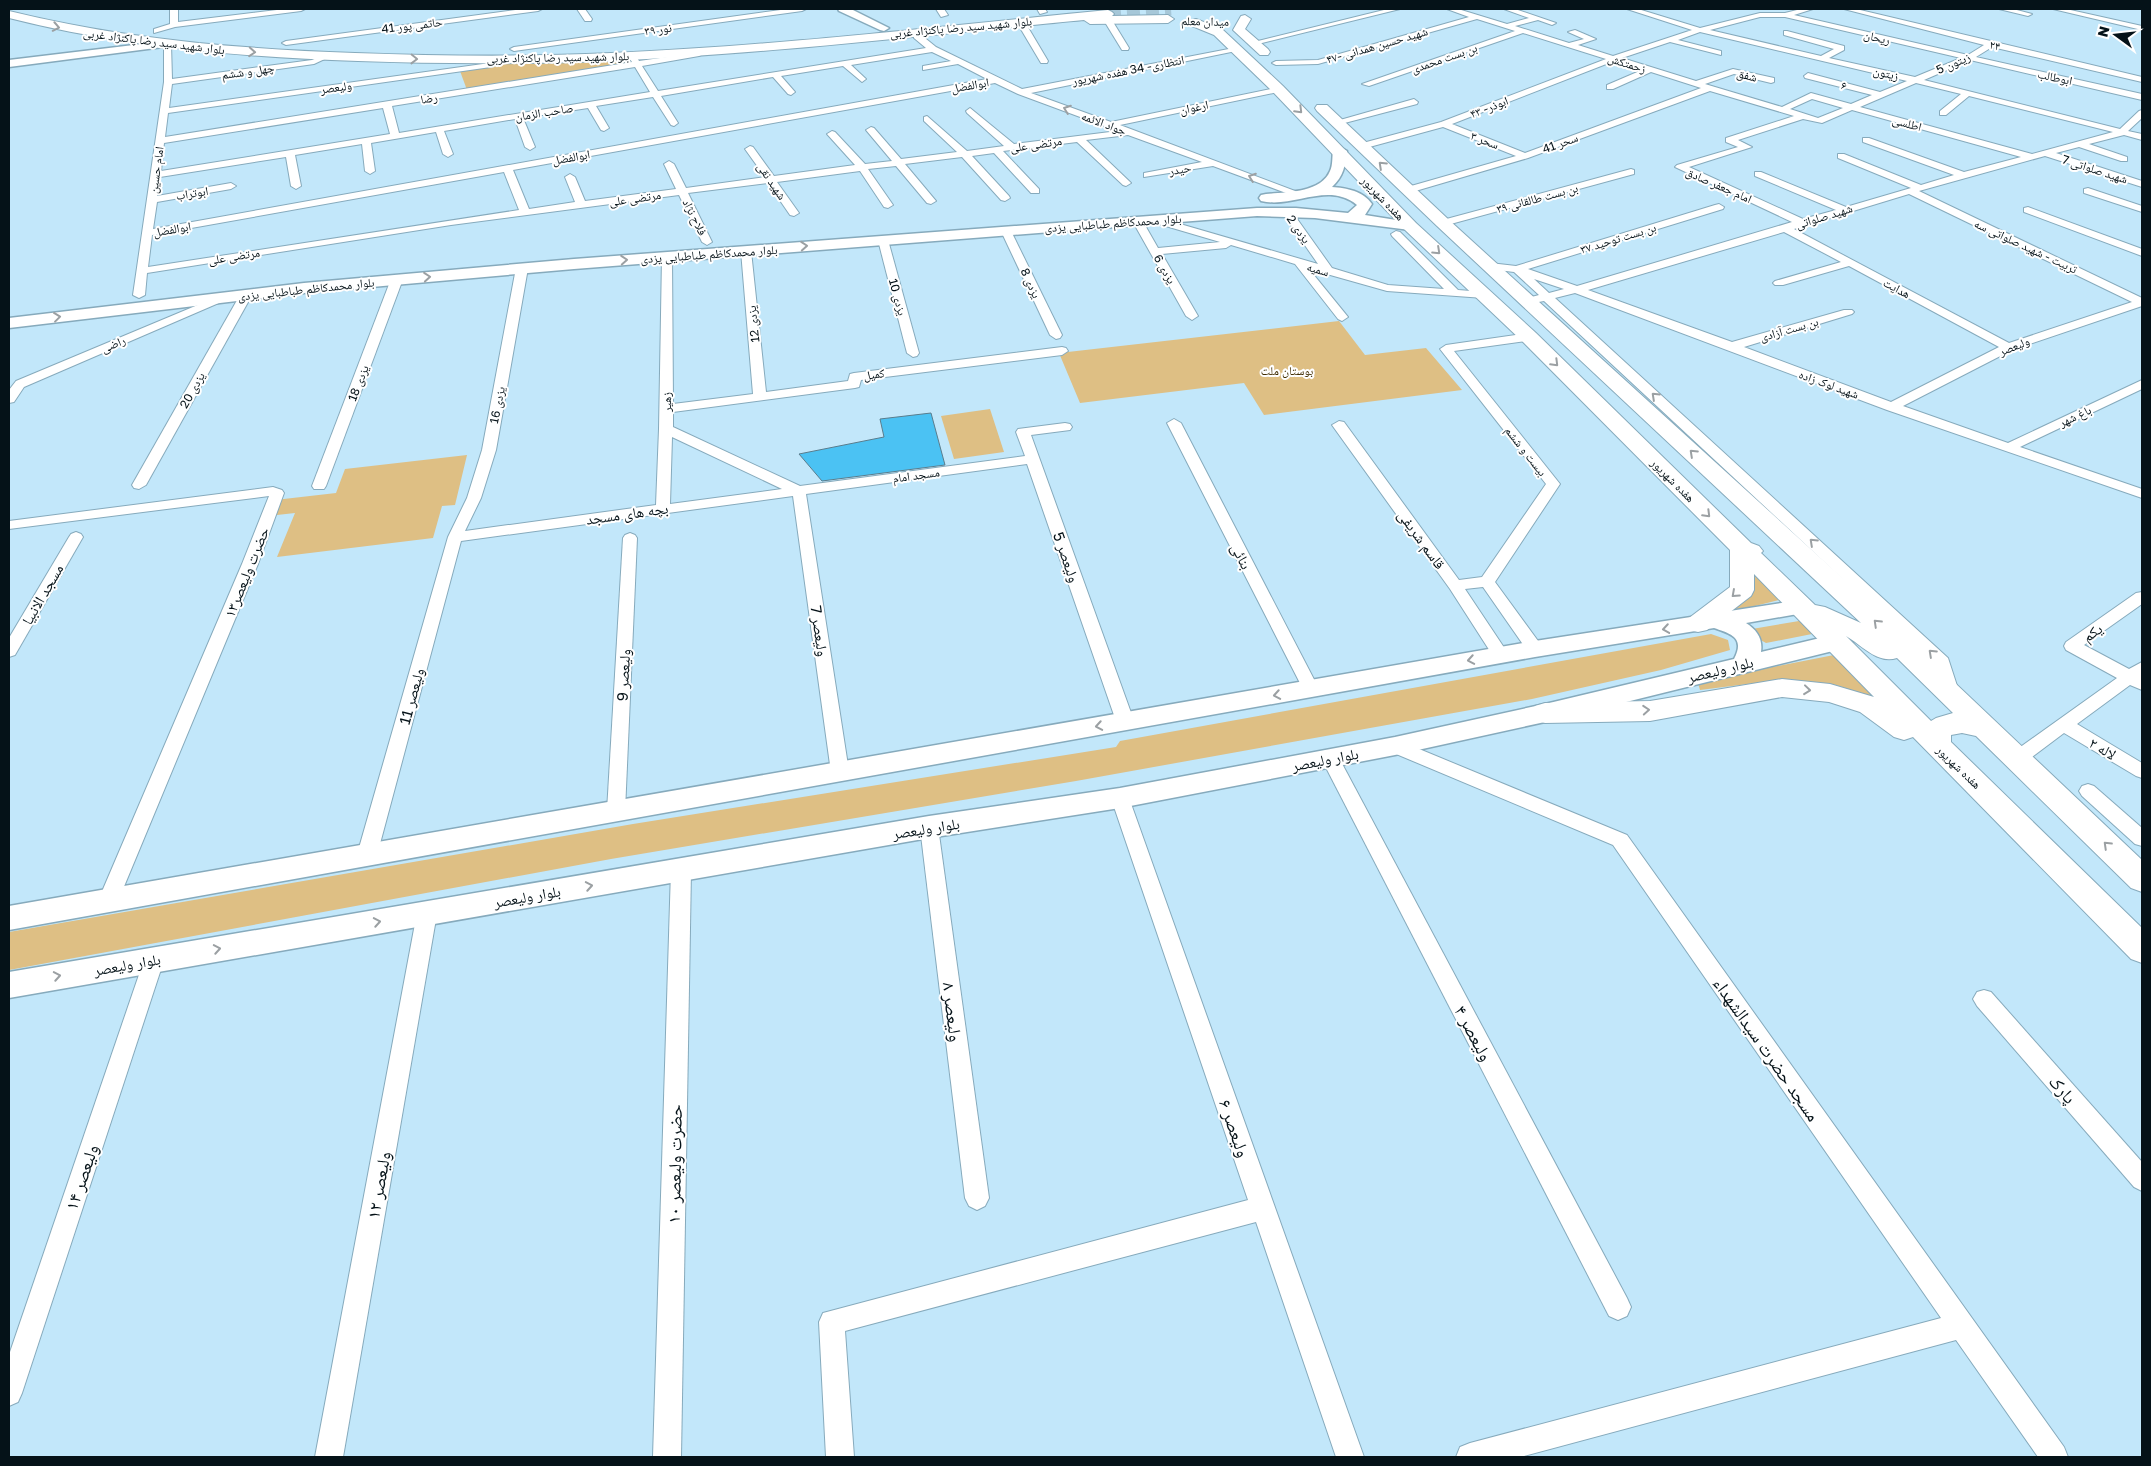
<svg xmlns="http://www.w3.org/2000/svg" width="2151" height="1466" font-family="'Golos Text','Noto Naskh Arabic',sans-serif">
	<rect width="100%" height="100%" fill="#c2e7fa"/>
	<g fill="#debf84">
		<polygon points="630,61 632,64 467,90 460,71 504,64"/>
		<polygon points="1339,321 1365,355 1426,348 1462,390 1264,415 1244,383 1080,403 1059,353"/>
		<polygon points="990,409 1004,452 954,459 941,416"/>
		<polygon points="467,455 455,505 442,506 433,538 277,557 295,513 268,516 275,500 336,493 345,469"/>
		<polygon points="1746,561 1783,599 1723,614"/>
		<polygon points="1799,621 1812,625 1817,633 1766,643 1755,637 1752,629"/>
		<polygon points="1711,634 1728,640 1730,650 1661,670 1532,699 1076,781 611,859 9,970 9,932 633,824 1116,747 1120,741"/>
		<polygon points="1839,654 1875,698 1836,685 1788,679 1700,690 1698,683 1701,681"/>
	</g>
	<polygon fill="#4bc2f3" stroke="#5a7d8d" points="931,413 945,465 822,481 799,454 884,437 880,419"/>
	<g fill="none" stroke-linecap="round" stroke-linejoin="round">
		<polyline stroke="#a6c7d8" stroke-width="13" stroke-dasharray="13 6" stroke-linecap="butt" points="1108,14 1171,9"/>
		<g stroke="#86aabc" stroke-width="2">
			<g id="street">
				<polygon points="170,9 178,9 178,22 285,9 305,9 301,11 175,27 154,33 154,29 170,24"/>
				<polygon points="523,9 542,9 538,11 286,45 282,43 286,41"/>
				<polygon points="577,9 585,9 592,19 591,21 585,21"/>
				<polygon points="788,9 806,9 802,11 514,51 510,49 514,47"/>
				<polygon points="936,9 944,9 948,15 941,17"/>
				<polygon points="1037,9 1045,9 1047,12 1040,14"/>
				<polygon points="1388,9 1400,9 1254,45 1250,43"/>
				<path d="M1447 9H1458L1507 24 1529 18 1504 9H1515L1556 23 1552 25 1538 20 1515 26 1569 43 1584 39 1568 32 1575 30 1596 39 1578 45 1613 56 1692 30 1627 9H1638L1700 28 1760 13H1785L1801 9H1813L1794 15 1968 55 1984 45 1844 9H1856L2142 77V82L1992 47 1976 57 2142 94V100L1970 60 1924 80 2120 129 2139 111 2142 110V118L2128 131 2142 134V140L2124 135 2089 144 2127 157V161H2121L2079 147 2056 153 2142 181V187L2045 156 1919 191 2142 298V306L2012 350 1903 406 2008 443 2142 380V389L2020 447 2142 489V498L1887 410 1575 293 1555 298 1948 658 1960 695 1958 699 1952 701 1946 699 1934 664 1544 301 1528 304 1524 303 1522 301 1524 299 1539 295 1514 272 1490 269 1485 266 1490 263 1516 266 1715 205 1719 204 1724 207 1723 209 1528 269 1577 286 1792 222 1675 167 1677 165 1738 147 1726 142V138L1794 116 1710 91 1528 158 1412 192H1404V188L1516 156 1443 127 1362 149 1357 146 1359 144 1441 122 1606 59 1523 33 1369 86 1362 84 1515 31 1477 19 1318 64 1276 65 1272 63 1276 61 1318 60 1469 17ZM1760 17H1785L1961 58 1915 77 1829 58 1844 50V46L1787 31H1784V35L1834 49 1821 56 1710 30ZM1700 32 1907 81 1880 92 1808 73 1804 76 1805 78 1872 95 1851 104 1811 93 1782 107 1705 84 1734 74 1771 83 1774 82V78L1733 69 1696 81 1622 58 1670 42 1721 55V51L1678 40ZM1614 61 1642 70 1607 85V89H1613L1651 72 1701 88 1525 153 1452 124ZM1916 83 1961 94 1940 111V115H1946L1969 96 2113 132 2032 154 1860 107ZM1812 99 1843 108 1818 118 1790 109ZM1852 110 2021 157 1964 172 1869 138H1863V142L1954 175 1921 185 1844 154H1838V158L1911 188 1846 207 1761 172H1755V176L1836 210 1803 219 1689 167 1752 147 1738 140 1803 119 1822 123ZM1909 194 2132 302 2009 343 1794 229ZM1784 232 1841 262 1775 281 1773 283 1775 285H1783L1849 266 1999 347 1891 402 1744 347 1852 314 1854 312 1852 310H1844L1732 342 1588 290ZM1534 279 1564 289 1549 293Z"/>
				<polygon points="1999,9 2013,9 2032,14 2028,16"/>
				<polygon points="2053,9 2066,9 2142,26 2142,30"/>
				<polygon points="1104,17 1110,17 1129,48 1128,50 1122,50 1103,19"/>
				<polygon points="1020,24 1026,24 1048,61 1047,63 1041,63 1019,26"/>
				<path d="M914 34H920L936 47 1022 89 1239 47 1240 49 1236 51 1031 93 1111 122 1281 87V91L1278 92 1120 125 1303 194 1298 197 1294 196 1213 166 1144 177V173L1202 162 1128 135 1086 140 1129 181 1131 183 1126 186 1123 185 1077 142 1003 151 1039 189V193H1031L994 153 972 156 1009 196 1010 198 1005 201 1001 200 962 157 905 164 936 201 931 204 927 203 896 166 868 169 893 205 888 208 884 207 860 171 777 182 799 213 794 216 790 215 768 183 688 193 712 242 707 245 702 242 679 195 451 225 147 273 145 295 139 298 133 295 164 82V42L171 44 172 79 312 60 327 54 331 56 314 64 172 84 169 108 490 63 508 57 512 59 491 67 168 113 165 137 632 62 628 56 632 54H635L639 61 702 52 703 54 699 56 642 66 658 91 926 48 914 38ZM932 52 951 61 923 66V70L958 64 987 79 153 229 157 202 231 189 236 186 231 183 157 196 160 177 286 157 291 186 296 189 301 186 295 155 362 144 365 171 370 174 375 171 371 143 436 132 443 154 448 157 453 154 444 131 515 119 525 147 530 150 535 147 523 118 588 108 601 130 604 131 609 128 596 106 653 97 671 125 674 126 678 123 661 96 773 77 788 94 791 95 795 92 781 76 843 66 862 82 866 79 851 65ZM635 67 650 92 399 133 392 106ZM995 83 1018 94 1118 131 1014 144 970 108 966 111 967 113 1004 146 967 151 927 116 924 117V121L957 152 901 159 874 128 871 127 866 130 892 161 865 164 835 132 832 131 827 134 855 165 774 176 753 147 750 146 745 149 765 177 686 188 674 164 669 161 664 164 676 189 585 201 575 177 570 174 565 177 575 202 529 209 513 170ZM383 108 390 134 161 171 164 143ZM504 172 519 210 148 267 152 235Z"/>
				<polygon points="1414,99 1418,102 1417,104 1337,125 1333,122"/>
				<polygon points="1631,169 1634,170 1634,174 1447,225 1443,226 1438,223 1439,221"/>
				<polygon points="2088,188 2142,206 2142,212 2084,193 2084,189"/>
				<polygon points="2028,207 2142,249 2142,256 2024,212 2024,208"/>
				<polygon points="1286,208 1290,209 1332,268 1388,285 1444,289 1392,236 1391,234 1396,231 1400,232 1458,290 1484,292 1490,295 1484,298 1387,291 1309,269 1348,317 1342,321 1338,319 1295,264 1231,245 1226,248 1162,254 1198,316 1192,320 1186,316 1133,222 1138,219 1142,220 1158,248 1220,242 1152,222 1151,220 1152,218 1156,217 1318,264 1281,211"/>
				<polygon points="1006,228 1011,231 1062,335 1060,338 1056,339 1050,335 1001,231"/>
				<polygon points="883,237 888,240 919,353 917,356 913,357 907,353 878,240"/>
				<path d="M746 248 751 251 766 392 848 381 850 374 854 373 1062 347 1066 348 1068 351 1062 355 861 380 859 387 855 388 673 412V427L800 486 1025 456 1016 432 1018 429 1065 423 1070 424 1072 427 1070 430 1031 435 1134 721 1131 725 1125 727 1119 725 1116 721 1027 464 806 494 849 772 846 777 840 779 834 777 831 772 793 496 461 541 377 855 374 860 367 863 360 860 357 855 448 537 467 498 482 450 516 268 522 265 528 268 496 450 481 498 465 531 656 505 659 429 662 257 667 254 672 257 673 404 753 394 741 251ZM672 437 782 489 670 504Z"/>
				<polygon points="397,276 403,279 326,486 324,489 314,489 312,486 391,279"/>
				<polygon points="246,292 252,295 146,485 139,489 134,488 132,485 240,295"/>
				<polygon points="224,294 230,297 228,299 24,387 14,402 9,403 9,390 16,381"/>
				<polygon points="1529,333 1533,334 1535,337 1533,340 1454,351 1560,484 1495,582 1541,645 1543,649 1541,653 1535,655 1529,653 1483,587 1465,589 1509,655 1507,659 1501,661 1495,659 1450,589 1332,425 1339,421 1344,422 1459,580 1482,577 1546,484 1440,349 1446,345"/>
				<polygon points="1174,419 1181,423 1319,689 1317,693 1311,695 1305,693 1303,689 1167,423"/>
				<polygon points="273,487 282,490 284,493 258,564 118,901 115,907 108,909 101,907 98,901 242,564 269,496 9,529 9,521"/>
				<polygon points="76,532 81,534 83,537 15,655 9,657 9,638 69,537 71,534"/>
				<polygon points="630,533 635,535 637,538 625,811 623,816 616,818 609,816 607,811 623,538 625,535"/>
				<polygon points="2142,592 2142,604 2084,645 2129,669 2142,662 2142,690 2130,685 2077,724 2142,763 2142,778 2136,776 2064,733 2024,763 2018,765 2012,763 2009,758 2012,753 2117,678 2066,650 2064,646 2066,642 2136,593"/>
				<polygon points="1395,739 1627,835 2064,1447 2068,1457 2038,1457 1956,1340 1520,1457 1456,1457 1460,1447 1470,1443 1941,1318 1613,845 1389,751 1386,746 1389,741"/>
				<polygon points="1330,751 1336,753 1339,758 1627,1298 1631,1307 1627,1316 1618,1320 1609,1316 1321,758 1324,753"/>
				<polygon points="2088,784 2094,786 2142,828 2142,846 2135,844 2082,796 2079,791 2082,786"/>
				<polygon points="1120,791 1127,793 1129,798 1364,1457 1336,1457 1256,1222 845,1331 854,1457 826,1457 819,1322 823,1313 1248,1200 1111,798 1113,793"/>
				<polygon points="929,820 936,822 938,827 989,1198 985,1206 977,1210 969,1206 965,1198 920,827 922,822"/>
				<polygon points="681,862 688,864 691,870 681,1457 653,1457 671,870 674,864"/>
				<polygon points="427,905 434,907 437,913 343,1457 315,1457 417,913 420,907"/>
				<polygon points="154,951 161,954 164,960 22,1393 18,1402 9,1406 9,1355 144,960 147,954"/>
				<polygon points="1984,990 1991,992 2142,1162 2142,1191 2134,1187 1977,1006 1973,999 1977,992"/>
			</g>
		</g>
		<g stroke="#86aabc" stroke-width="3">
			<g id="secondary">
				<polygon points="838,9 851,9 889,28 884,31 880,30 839,11"/>
				<polygon points="167,41 173,44 171,46 9,67 9,60"/>
				<path d="M1340 147 1347 151C1345 165 1344 176 1332 187 1347 188 1363 191 1372 204L1365 215 1415 223 1417 226 1415 229 1410 230 1315 218 1257 216 574 269 304 293 9 328V318L304 283 574 259 1257 208H1296L1348 213 1357 205C1328 181 1293 209 1261 201L1259 198 1261 195 1266 194C1286 192 1321 193 1330 171 1333 165 1332 157 1333 151Z"/>
				<path d="M1801 600 1809 602 1812 607 1809 612 1746 623C1757 630 1763 639 1761 652L1837 634 1845 636 1849 642 1845 648 1545 722 1395 755 1120 808 929 838 9 998V972L929 816 1120 788 1395 737 1545 704 1734 659C1745 638 1732 634 1714 628L1535 657 9 930V906L1535 641Z"/>
			</g>
		</g>
		<g stroke="#86aabc" stroke-width="2">
			<g id="primary">
				<path d="M1108 10 1112 12 1114 14 1112 16 1168 15 1174 19 1168 23 1090 24 1084 20C926 35 767 54 608 61 525 64 442 64 358 61 241 57 123 47 9 18V11C122 39 239 49 355 53 440 56 526 57 611 53 777 46 942 26 1108 10Z"/>
				<polygon points="1245,15 1251,19 1245,29 1268,49 1270,52 1268,55 1260,55 1233,30 1241,16"/>
				<path d="M1196 19 1222 29 1283 86 1416 223 1536 333 1751 543 1759 546 1763 551 1761 553 1815 605 1825 607 1861 623 1437 226 1317 111 1315 108 1317 105H1327L1449 220 1880 612 2142 860V892L2131 888 1976 736 1962 733 1951 735V742L2142 928V963L2131 959 1913 737 1904 740 1894 737 1860 712 1829 702 1782 697 1650 721 1545 723 1535 720 1531 713 1535 706 1545 703 1650 701 1782 679 1830 684 1874 697 1754 574V590L1751 596 1707 630 1698 632 1689 630 1685 624 1689 618 1730 587V550L1522 341 1404 229 1273 92 1214 35 1192 26 1190 23 1192 20ZM1846 636C1863 646 1877 664 1897 658L1953 713 1936 718 1931 721Z"/>
			</g>
		</g>
		<use href="#street" fill="#fff" fill-rule="evenodd"/>
		<use href="#secondary" fill="#fff" fill-rule="evenodd"/>
		<use href="#primary" fill="#fff" fill-rule="evenodd"/>
	</g>
	<defs><path id="oneway-chevron" d="M-2-3.5L2.5 0L-2 3.5" fill="none" stroke-width="1.6" stroke-linecap="round" stroke-linejoin="round" transform="scale(1.25)"/></defs>
	<g stroke="#9ba0a3">
		<use href="#oneway-chevron" transform="translate(56 27) rotate(11)"/>
		<use href="#oneway-chevron" transform="translate(252 52) rotate(4)"/>
		<use href="#oneway-chevron" transform="translate(414 59) rotate(1)"/>
		<use href="#oneway-chevron" transform="translate(1067 109) rotate(-160)"/>
		<use href="#oneway-chevron" transform="translate(1299 110) rotate(45)"/>
		<use href="#oneway-chevron" transform="translate(1382 165) rotate(-137)"/>
		<use href="#oneway-chevron" transform="translate(1252 177) rotate(-160)"/>
		<use href="#oneway-chevron" transform="translate(804 246) rotate(-4)"/>
		<use href="#oneway-chevron" transform="translate(1437 251) rotate(43)"/>
		<use href="#oneway-chevron" transform="translate(624 260) rotate(-4)"/>
		<use href="#oneway-chevron" transform="translate(427 277) rotate(-5)"/>
		<use href="#oneway-chevron" transform="translate(57 317) rotate(-7)"/>
		<use href="#oneway-chevron" transform="translate(1555 363) rotate(45)"/>
		<use href="#oneway-chevron" transform="translate(1655 396) rotate(-137)"/>
		<use href="#oneway-chevron" transform="translate(1693 453) rotate(-137)"/>
		<use href="#oneway-chevron" transform="translate(1707 514) rotate(45)"/>
		<use href="#oneway-chevron" transform="translate(1813 542) rotate(-137)"/>
		<use href="#oneway-chevron" transform="translate(1735 594) rotate(138)"/>
		<use href="#oneway-chevron" transform="translate(1877 623) rotate(-136)"/>
		<use href="#oneway-chevron" transform="translate(1666 629) rotate(171)"/>
		<use href="#oneway-chevron" transform="translate(1932 653) rotate(-137)"/>
		<use href="#oneway-chevron" transform="translate(1471 660) rotate(170)"/>
		<use href="#oneway-chevron" transform="translate(1807 690) rotate(6)"/>
		<use href="#oneway-chevron" transform="translate(1277 695) rotate(170)"/>
		<use href="#oneway-chevron" transform="translate(1646 710) rotate(-4)"/>
		<use href="#oneway-chevron" transform="translate(1099 726) rotate(170)"/>
		<use href="#oneway-chevron" transform="translate(2107 845) rotate(-136)"/>
		<use href="#oneway-chevron" transform="translate(589 886) rotate(-10)"/>
		<use href="#oneway-chevron" transform="translate(377 922) rotate(-10)"/>
		<use href="#oneway-chevron" transform="translate(217 949) rotate(-10)"/>
		<use href="#oneway-chevron" transform="translate(57 976) rotate(-10)"/>
	</g>
	<g text-anchor="middle" dominant-baseline="central" stroke-width="4" stroke-linejoin="round" paint-order="stroke">
		<g font-size="12" fill="#051218" stroke="#fff">
			<text transform="translate(1205 21) rotate(1)">میدان معلم</text>
			<text transform="translate(412 25) rotate(-7)">حاتمی پور 41</text>
			<text transform="translate(961 27) rotate(-5)">بلوار شهید سید رضا پاکنژاد غربی</text>
			<text transform="translate(658 29) rotate(-8)">نور ۳۹</text>
			<text transform="translate(1877 37) rotate(13)">ریحان</text>
			<text transform="translate(154 41) rotate(7)">بلوار شهید سید رضا پاکنژاد غربی</text>
			<text transform="translate(1377 45) rotate(-16)">شهید حسین همدانی -۴۷</text>
			<text transform="translate(1995 45) rotate(13)">۲۴</text>
			<text transform="translate(558 57) rotate(-1)">بلوار شهید سید رضا پاکنژاد غربی</text>
			<text transform="translate(1444 58) rotate(-19)">بن بست محمدی</text>
			<text transform="translate(1627 63) rotate(17)">زحمتکش</text>
			<text transform="translate(1953 63) rotate(-24)">زیتون 5</text>
			<text transform="translate(1128 70) rotate(-11)">انتظاری- 34 هفده شهریور</text>
			<text transform="translate(248 71) rotate(-8)">چهل و ششم</text>
			<text transform="translate(1886 73) rotate(13)">زیتون</text>
			<text transform="translate(1747 75) rotate(13)">شفق</text>
			<text transform="translate(2055 77) rotate(12)">ابوطالب</text>
			<text transform="translate(970 85) rotate(-10)">ابوالفضل</text>
			<text transform="translate(1844 85) rotate(15)">۶</text>
			<text transform="translate(336 87) rotate(-8)">ولیعصر</text>
			<text transform="translate(429 98) rotate(-9)">رضا</text>
			<text transform="translate(1194 107) rotate(-12)">ارغوان</text>
			<text transform="translate(1489 107) rotate(-21)">ابوذر- ۴۳</text>
			<text transform="translate(544 112) rotate(-9)">صاحب الزمان</text>
			<text transform="translate(1104 123) rotate(20)">جواد الائمه</text>
			<text transform="translate(1907 123) rotate(15)">اطلسی</text>
			<text transform="translate(1485 140) rotate(21)">سحر ۳</text>
			<text transform="translate(1560 143) rotate(-20)">سحر 41</text>
			<text transform="translate(1036 144) rotate(-8)">مرتضی علی</text>
			<text transform="translate(571 157) rotate(-10)">ابوالفضل</text>
			<text transform="translate(1180 169) rotate(-10)">حیدر</text>
			<text transform="translate(2095 169) rotate(18)">شهید صلواتی 7</text>
			<text transform="translate(156 170) rotate(-82)">امام حسین</text>
			<text transform="translate(772 181) rotate(56)">شهید نقی</text>
			<text transform="translate(1719 185) rotate(24)">امام جعفر صادق</text>
			<text transform="translate(192 193) rotate(-9)">ابوتراب</text>
			<text transform="translate(635 198) rotate(-8)">مرتضی علی</text>
			<text transform="translate(1383 198) rotate(46)">هفده شهریور</text>
			<text transform="translate(1537 198) rotate(-15)">بن‌ بست طالقانی ۳۹</text>
			<text transform="translate(1824 216) rotate(-17)">شهید صلواتی</text>
			<text transform="translate(695 217) rotate(63)">فلاح نژاد</text>
			<text transform="translate(1113 223) rotate(-4)">بلوار محمدکاظم طباطبایی یزدی</text>
			<text transform="translate(172 229) rotate(-10)">ابوالفضل</text>
			<text transform="translate(1299 229) rotate(55)">یزدی 2</text>
			<text transform="translate(1618 238) rotate(-17)">بن بست توحید ۳۷</text>
			<text transform="translate(2026 246) rotate(25)">تربیت - شهید صلواتی سه</text>
			<text transform="translate(709 254) rotate(-4)">بلوار محمدکاظم طباطبایی یزدی</text>
			<text transform="translate(234 256) rotate(-9)">مرتضی علی</text>
			<text transform="translate(1165 269) rotate(60)">یزدی 6</text>
			<text transform="translate(1318 269) rotate(16)">سمیه</text>
			<text transform="translate(1031 283) rotate(65)">یزدی 8</text>
			<text transform="translate(1897 288) rotate(28)">هدایت</text>
			<text transform="translate(306 289) rotate(-6)">بلوار محمدکاظم طباطبایی یزدی</text>
			<text transform="translate(898 297) rotate(75)">یزدی 10</text>
			<text transform="translate(753 324) rotate(-96)">یزدی 12</text>
			<text transform="translate(1789 329) rotate(-16)">بن بست آزادی</text>
			<text transform="translate(113 344) rotate(-23)">راضی</text>
			<text transform="translate(2014 346) rotate(-22)">ولیعصر</text>
			<text transform="translate(874 374) rotate(-8)">کمیل</text>
			<text transform="translate(358 383) rotate(-69)">یزدی 18</text>
			<text transform="translate(1829 384) rotate(20)">شهید لوک زاده</text>
			<text transform="translate(192 390) rotate(-61)">یزدی 20</text>
			<text transform="translate(666 402) rotate(-90)">زهیر</text>
			<text transform="translate(497 405) rotate(-79)">یزدی 16</text>
			<text transform="translate(2075 416) rotate(-25)">باغ شهر</text>
			<text transform="translate(1526 451) rotate(52)">بیست و ششم</text>
			<text transform="translate(916 475) rotate(-8)">مسجد امام</text>
			<text transform="translate(1673 480) rotate(45)">هفده شهریور</text>
			<text transform="translate(1959 767) rotate(44)">هفده شهریور</text>
		</g>
		<g font-size="12" fill="#402d02" stroke="#fff">
			<text x="1287" y="370">بوستان ملت</text>
		</g>
		<g font-size="15" fill="#051218" stroke="#fff">
			<text transform="translate(627 513) rotate(-8)">بچه های مسجد</text>
			<text transform="translate(1422 539) rotate(54)">قاسم شریفی</text>
			<text transform="translate(1242 556) rotate(63)">بنائی</text>
			<text transform="translate(1067 557) rotate(71)">ولیعصر 5</text>
			<text transform="translate(246 572) rotate(-68)">حضرت ولیعصر۱۳</text>
			<text transform="translate(42 594) rotate(-60)">مسجد الانبیا</text>
			<text transform="translate(820 631) rotate(82)">ولیعصر 7</text>
			<text transform="translate(2092 632) rotate(-35)">یکم</text>
			<text transform="translate(1720 669) rotate(-14)">بلوار ولیعصر</text>
			<text transform="translate(623 675) rotate(-87)">ولیعصر 9</text>
			<text transform="translate(411 696) rotate(-75)">ولیعصر 11</text>
			<text transform="translate(2103 748) rotate(31)">لاله ۲</text>
			<text transform="translate(1325 759) rotate(-11)">بلوار ولیعصر</text>
			<text transform="translate(926 828) rotate(-9)">بلوار ولیعصر</text>
			<text transform="translate(527 896) rotate(-10)">بلوار ولیعصر</text>
			<text transform="translate(127 964) rotate(-10)">بلوار ولیعصر</text>
		</g>
		<g font-size="18" fill="#051218" stroke="#fff">
			<text transform="translate(953 1012) rotate(83)">ولیعصر ۸</text>
			<text transform="translate(1474 1033) rotate(62)">ولیعصر ۴</text>
			<text transform="translate(1767 1049) rotate(55)">مسجد حضرت سیدالشهداء</text>
			<text transform="translate(2063 1089) rotate(49)">پارک</text>
			<text transform="translate(1235 1128) rotate(71)">ولیعصر ۶</text>
			<text transform="translate(674 1164) rotate(-89)">حضرت ولیعصر ۱۰</text>
			<text transform="translate(81 1177) rotate(-71)">ولیعصر ۱۴</text>
			<text transform="translate(378 1185) rotate(-80)">ولیعصر ۱۲</text>
		</g>
	</g>
	<rect width="2151" height="1466" fill="none" stroke="#051218" stroke-width="20"/>
	<g transform="translate(2116 35) rotate(285)" stroke="#ffffff" stroke-width="4" paint-order="stroke">
	<path d="M0-4L9 19L0 12L-9 19Z" fill="#051218"/>
	<text y="-8" font-size="14" font-weight="bold" text-anchor="middle" fill="#051218">N</text>
	</g>
</svg>
